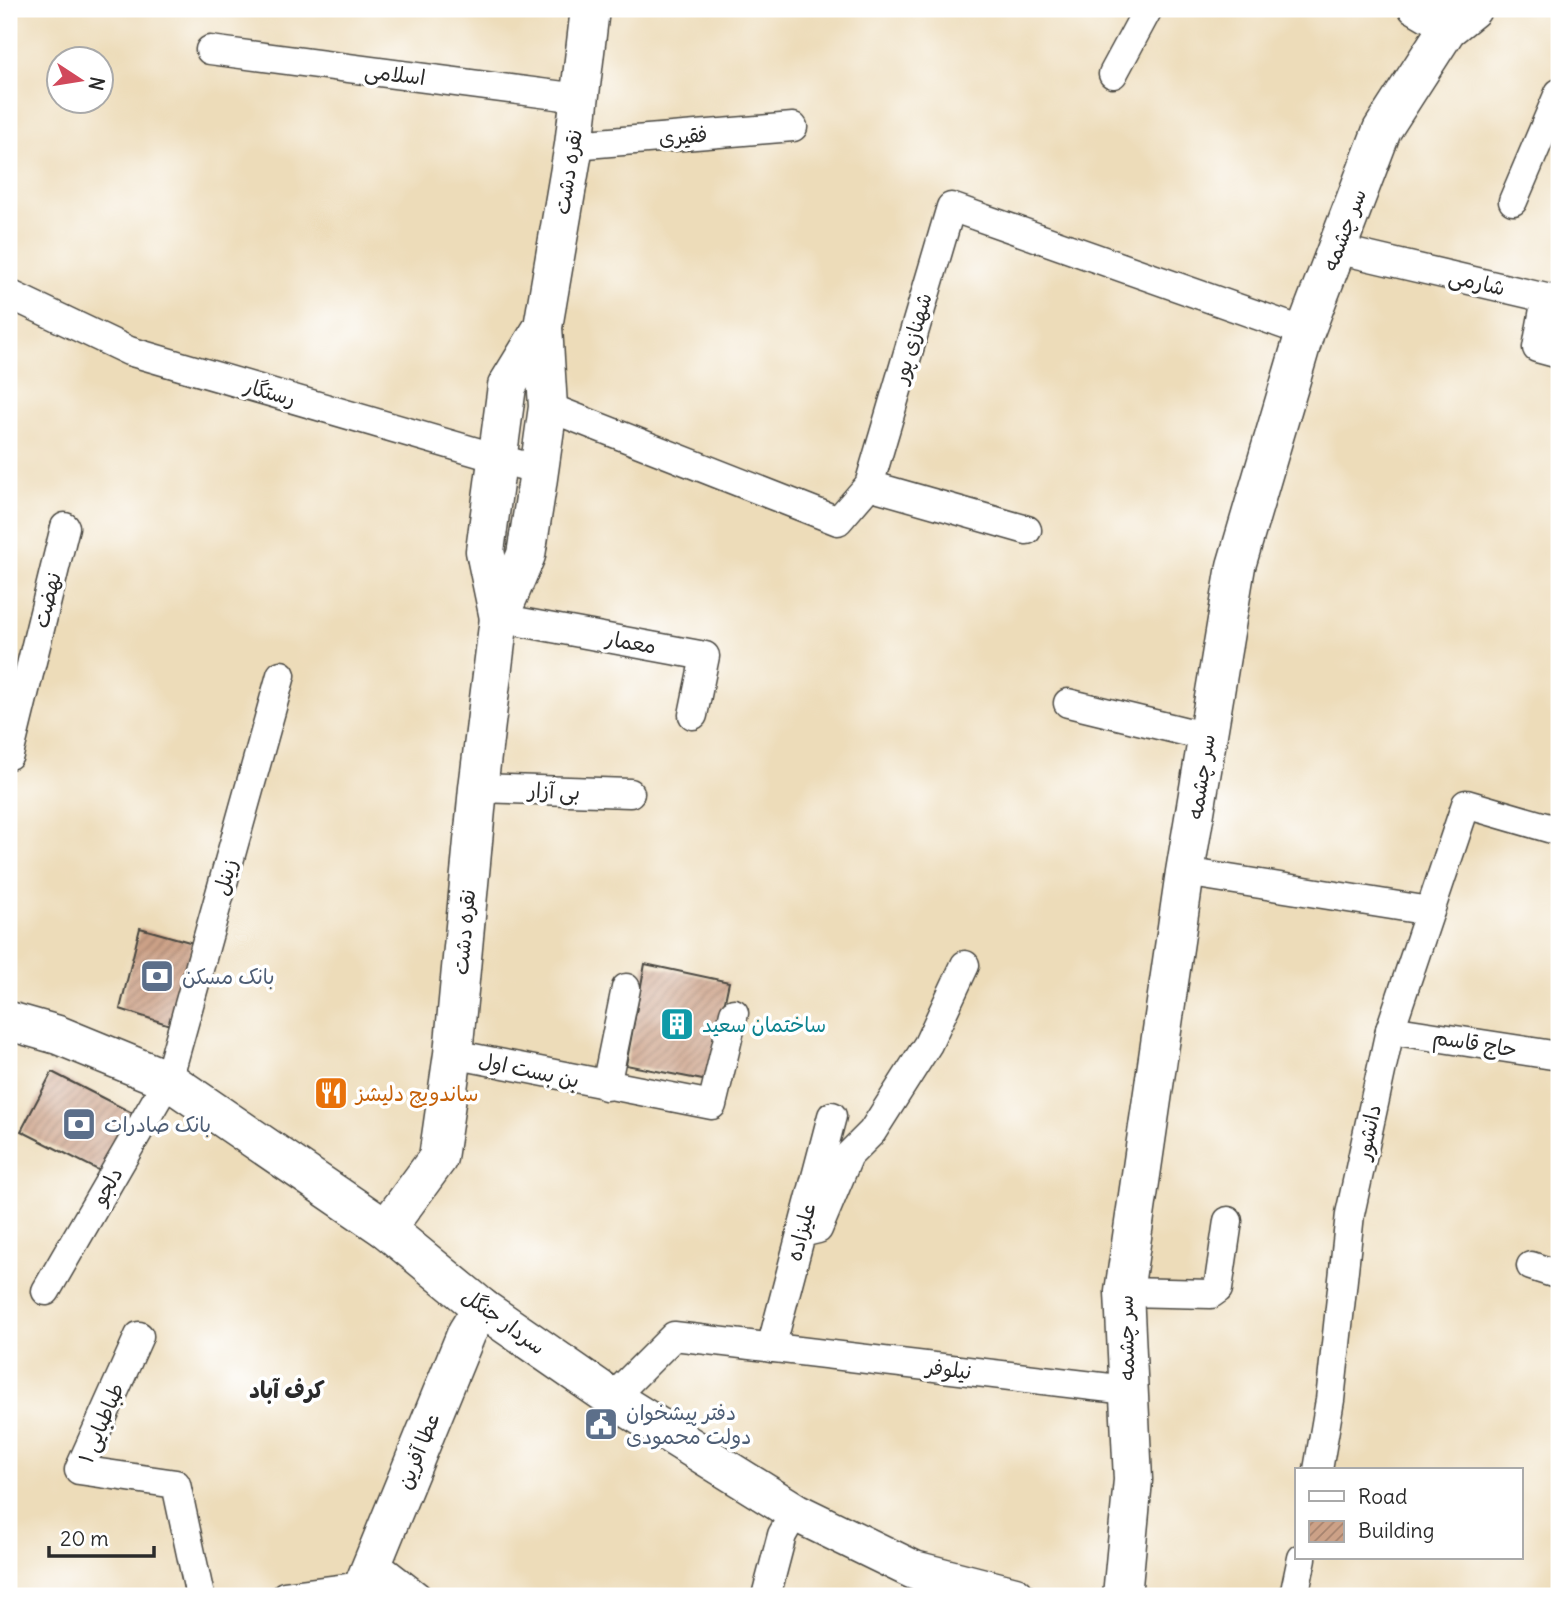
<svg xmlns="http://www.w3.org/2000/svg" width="1568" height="1605" font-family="Delius,'Playpen Sans Arabic',sans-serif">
	<defs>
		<pattern id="building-hatch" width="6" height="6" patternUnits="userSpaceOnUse" patternTransform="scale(1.75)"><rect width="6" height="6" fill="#cca187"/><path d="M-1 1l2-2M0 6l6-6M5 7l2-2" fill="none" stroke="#a6836f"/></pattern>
	</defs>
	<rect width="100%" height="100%" fill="#fff"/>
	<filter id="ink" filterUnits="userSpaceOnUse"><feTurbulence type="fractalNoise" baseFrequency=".0143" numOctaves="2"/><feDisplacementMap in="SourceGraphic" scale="14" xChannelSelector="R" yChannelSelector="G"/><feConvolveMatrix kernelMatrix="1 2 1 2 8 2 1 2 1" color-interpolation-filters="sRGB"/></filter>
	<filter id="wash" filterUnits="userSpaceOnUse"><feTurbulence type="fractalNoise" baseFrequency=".00686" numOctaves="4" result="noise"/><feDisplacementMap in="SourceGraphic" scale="28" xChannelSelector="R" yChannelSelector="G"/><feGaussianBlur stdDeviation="1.57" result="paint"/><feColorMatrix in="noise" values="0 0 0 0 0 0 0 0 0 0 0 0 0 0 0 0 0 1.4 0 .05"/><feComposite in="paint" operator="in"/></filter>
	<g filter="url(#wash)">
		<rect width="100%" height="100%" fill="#eddcb9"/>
		<g id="blocks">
			<g fill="url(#building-hatch)">
				<polygon points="140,928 193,943 173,1026 120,1009"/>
				<polygon points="645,964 729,982 708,1081 626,1065"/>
				<polygon points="52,1072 138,1116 102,1172 21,1131"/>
			</g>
		</g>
	</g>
	<g filter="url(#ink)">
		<use href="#blocks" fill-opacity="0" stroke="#484640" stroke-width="2"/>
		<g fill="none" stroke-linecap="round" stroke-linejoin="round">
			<g stroke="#484640" stroke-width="31">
				<g id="street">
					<polyline points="1413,9 1447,29"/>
					<polyline points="210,50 579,98"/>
					<polyline points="1113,74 1148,9"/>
					<polyline points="574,145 793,127"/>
					<polyline points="1513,201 1559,93"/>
					<polyline points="1336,249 1546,298 1537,348 1559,354"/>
					<polyline points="9,294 129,351 538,470"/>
					<polyline points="548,407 838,521 869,485 951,207 1305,332"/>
					<polyline points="869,485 1027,530"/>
					<polyline points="499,618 705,656 693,715"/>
					<polyline points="1068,703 1208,737"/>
					<polyline points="9,755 65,527"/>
					<polyline points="478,788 630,793"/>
					<polyline points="1185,872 1430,911"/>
					<polyline points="1390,1030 1559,1056"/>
					<polyline points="453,1054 712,1105 734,1013"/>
					<polyline points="606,1086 626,988"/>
					<polyline points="801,1233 818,1229 849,1155 872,1132 928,1044 965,965"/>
					<polyline points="1531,1266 1559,1275"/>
					<polyline points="46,1291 168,1080 281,675"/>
					<polyline points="1124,1292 1211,1294 1218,1289 1228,1221"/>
					<polyline points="139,1336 79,1470 176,1484 200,1596"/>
					<polyline points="771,1348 832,1116"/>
					<polyline points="612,1398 674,1336 1127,1390"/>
					<polyline points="1318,1470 1330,1400 1350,1214 1390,1030 1466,804 1559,831"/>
					<polyline points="373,1562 417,1596"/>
					<polyline points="285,1596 364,1586"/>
					<polyline points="766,1596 782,1535 795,1512"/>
					<polyline points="1294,1596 1302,1558"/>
				</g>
			</g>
			<g stroke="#484640" stroke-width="41">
				<g id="secondary">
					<polyline points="499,618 485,551 507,386 543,327"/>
					<polyline points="9,1021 58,1035 168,1080 386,1229 482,1308 612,1398 795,1512 914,1570 1015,1596"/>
					<polyline points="386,1229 438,1158 453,1054 478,788 499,618 526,555 536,492 548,407 543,327 574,145 590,9"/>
					<polyline points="359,1596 467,1332 482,1308"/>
					<polyline points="1122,1596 1133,1480 1124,1292 1185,872 1236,566 1305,332 1382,130 1447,29 1472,9"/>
				</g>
			</g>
			<use href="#street" stroke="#fff" stroke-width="28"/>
			<use href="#secondary" stroke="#fff" stroke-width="38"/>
		</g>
	</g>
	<defs>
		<g id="bank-square" transform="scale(1.75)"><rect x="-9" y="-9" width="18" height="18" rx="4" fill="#5c6f8a" stroke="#fff"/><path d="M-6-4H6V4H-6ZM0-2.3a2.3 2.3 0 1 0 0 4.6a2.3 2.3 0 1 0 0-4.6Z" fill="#fff"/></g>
		<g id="building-square" transform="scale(1.75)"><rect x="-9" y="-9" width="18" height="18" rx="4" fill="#0f9aa8" stroke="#fff"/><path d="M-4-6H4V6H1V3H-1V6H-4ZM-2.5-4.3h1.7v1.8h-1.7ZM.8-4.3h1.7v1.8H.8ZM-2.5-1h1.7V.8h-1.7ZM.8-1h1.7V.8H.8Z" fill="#fff"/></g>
		<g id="restaurant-square" transform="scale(1.75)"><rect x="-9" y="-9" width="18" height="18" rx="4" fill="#e8710a" stroke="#fff"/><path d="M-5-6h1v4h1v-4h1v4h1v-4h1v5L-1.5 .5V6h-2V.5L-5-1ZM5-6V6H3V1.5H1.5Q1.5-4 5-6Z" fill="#fff"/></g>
		<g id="civic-square" transform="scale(1.75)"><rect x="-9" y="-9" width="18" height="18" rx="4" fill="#5c6f8a" stroke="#fff"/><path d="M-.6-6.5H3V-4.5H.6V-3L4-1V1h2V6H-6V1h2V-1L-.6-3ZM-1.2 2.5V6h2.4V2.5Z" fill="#fff"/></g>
	</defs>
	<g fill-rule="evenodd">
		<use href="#bank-square" x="157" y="976"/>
		<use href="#building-square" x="677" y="1024"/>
		<use href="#restaurant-square" x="331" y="1093"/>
		<use href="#bank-square" x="79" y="1124"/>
		<use href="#civic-square" x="601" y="1424"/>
	</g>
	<g text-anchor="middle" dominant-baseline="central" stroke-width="7" stroke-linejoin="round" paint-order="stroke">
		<g font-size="21" fill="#2b2b2b" stroke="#fff">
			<text transform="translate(395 74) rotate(7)">اسلامی</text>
			<text transform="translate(683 136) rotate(-5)">فقیری</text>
			<text transform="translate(568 172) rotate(-81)">نقره دشت</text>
			<text transform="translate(1344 230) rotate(-69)">سر چشمه</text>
			<text transform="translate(1477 282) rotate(13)">شارمی</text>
			<text transform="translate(912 338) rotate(-74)">شهنازی پور</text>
			<text transform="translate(270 392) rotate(16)">رستگار</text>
			<text transform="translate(47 600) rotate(-76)">نهضت</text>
			<text transform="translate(631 642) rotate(10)">معمار</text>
			<text transform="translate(1201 777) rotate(-81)">سر چشمه</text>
			<text transform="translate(554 791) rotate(2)">بی آزار</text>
			<text transform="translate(225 877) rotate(-74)">زینل</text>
			<text transform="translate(464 932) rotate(-85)">نقره دشت</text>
			<text transform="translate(1475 1043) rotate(9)">حاج قاسم</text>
			<text transform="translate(529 1070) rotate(12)">بن بست اول</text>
			<text transform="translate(1368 1132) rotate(-78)">دانشور</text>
			<text transform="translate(107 1186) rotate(-60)">دلجو</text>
			<text transform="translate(801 1232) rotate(-75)">علیزاده</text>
			<text transform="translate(504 1321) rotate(36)">سردار جنگل</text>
			<text transform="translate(1126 1338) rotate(-91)">سر چشمه</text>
			<text transform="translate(949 1369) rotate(7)">نیلوفر</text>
			<text transform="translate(101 1423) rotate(-67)">طباطبایی ۱</text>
			<text transform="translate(418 1451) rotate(-68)">عطا آفرین</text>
		</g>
		<g font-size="21" fill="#4e5e75" stroke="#fff" text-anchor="start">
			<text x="182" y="976">بانک مسکن</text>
			<text x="104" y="1124">بانک صادرات</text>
			<text x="626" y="1412">دفتر پیشخوان<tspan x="626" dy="24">دولت محمودی</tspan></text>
		</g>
		<g font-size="21" fill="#0d838f" stroke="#fff" text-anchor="start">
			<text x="702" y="1024">ساختمان سعید</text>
		</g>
		<g font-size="21" fill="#c56008" stroke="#fff" text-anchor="start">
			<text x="356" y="1093">ساندویچ دلیشز</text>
		</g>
		<g font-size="23" font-weight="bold" fill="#2b2b2b" stroke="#fff">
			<text x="287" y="1389">کرف آباد</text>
		</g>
	</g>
	<rect width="1568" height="1605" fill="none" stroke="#fff" stroke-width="35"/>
	<rect x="1295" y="1468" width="228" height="91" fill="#ffffff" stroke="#aaaaaa" stroke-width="2"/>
	<rect x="1309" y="1491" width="35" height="10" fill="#ffffff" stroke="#aaaaaa" stroke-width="2"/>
	<text x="1358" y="1504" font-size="21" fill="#2b2b2b">Road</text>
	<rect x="1309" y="1521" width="35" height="21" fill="url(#building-hatch)" stroke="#aaaaaa" stroke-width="2"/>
	<text x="1358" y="1538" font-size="21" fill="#2b2b2b">Building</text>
	<g transform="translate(80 80) rotate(102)"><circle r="33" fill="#ffffff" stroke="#aaaaaa" stroke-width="2"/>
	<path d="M0-5L12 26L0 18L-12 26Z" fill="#d1495b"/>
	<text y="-10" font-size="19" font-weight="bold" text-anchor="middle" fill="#2b2b2b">N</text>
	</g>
	<path d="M49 1546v10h105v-10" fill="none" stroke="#2b2b2b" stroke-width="3.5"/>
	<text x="60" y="1546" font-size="21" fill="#2b2b2b" stroke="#ffffff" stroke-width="5" paint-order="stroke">20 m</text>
</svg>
